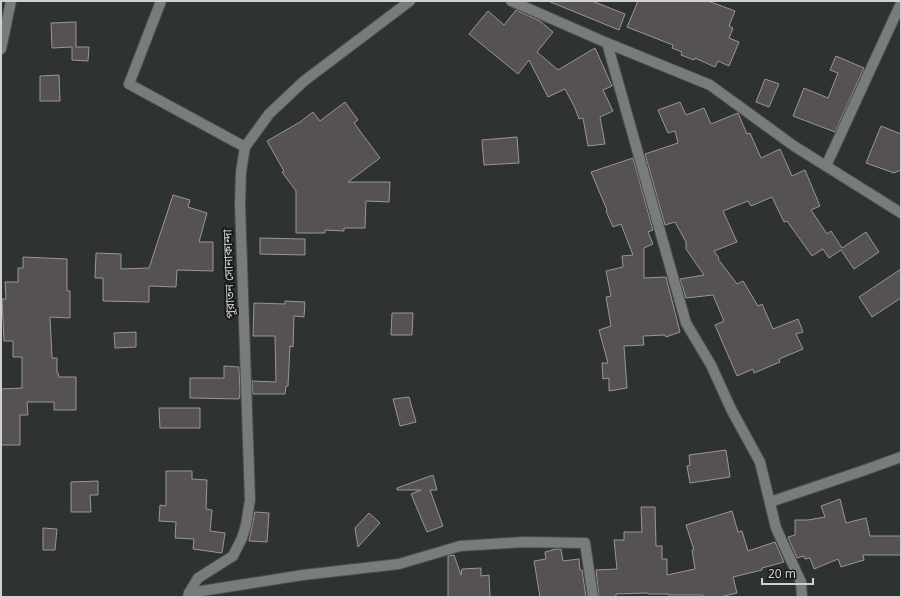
<svg xmlns="http://www.w3.org/2000/svg" width="902" height="598" font-family="Georgia,'Noto Sans Bengali',serif">
	<rect width="100%" height="100%" fill="#2f3330"/>
	<g fill="#575252" stroke="#9b9695">
		<polygon points="548,1 592,1 625,14 619,30"/>
		<polygon points="638,1 708,1 735,11 729,26 733,28 729,38 739,42 729,66 718,61 715,67 695,58 694,60 681,55 682,52 672,48 673,45 627,27"/>
		<polygon points="516,10 540,21 553,32 537,52 558,70 595,48 612,86 603,90 613,111 600,117 605,144 588,146 583,118 579,119 575,108 565,89 548,97 529,60 518,74 469,34 488,11 504,25"/>
		<polygon points="76,22 76,47 89,47 88,61 72,60 72,47 52,48 51,23"/>
		<polygon points="836,56 864,68 835,132 793,116 804,88 828,98 838,73 830,70"/>
		<polygon points="59,75 60,101 40,101 40,76"/>
		<polygon points="765,79 779,84 769,107 756,102"/>
		<polygon points="345,102 358,120 354,123 380,158 348,182 390,182 389,202 366,201 365,228 344,228 344,231 325,230 325,233 296,233 296,191 282,172 284,171 267,141 300,122 313,112 320,121"/>
		<polygon points="680,102 686,115 704,108 711,124 738,113 747,134 750,133 761,158 780,149 792,176 805,170 820,206 811,210 827,234 831,231 842,248 866,232 879,252 854,269 841,250 829,258 823,249 812,256 787,221 784,222 772,197 751,206 748,201 723,211 737,242 714,251 719,258 718,259 737,284 743,281 758,306 762,304 773,329 798,319 803,332 796,334 803,349 779,359 780,362 754,373 753,369 737,376 715,325 724,321 713,295 686,298 680,279 704,275 686,249 686,242 675,222 665,225 645,154 678,143 675,131 668,133 658,110"/>
		<polygon points="881,126 901,134 901,170 894,173 866,163"/>
		<polygon points="517,137 519,163 484,165 482,140"/>
		<polygon points="633,158 653,230 648,232 653,244 644,248 644,278 666,277 680,332 666,337 665,335 643,336 644,345 624,346 627,388 609,391 609,378 603,379 602,363 608,363 599,330 611,326 606,297 611,296 606,271 623,267 622,256 633,255 621,224 613,227 606,211 607,210 591,172"/>
		<polygon points="173,195 190,200 188,207 207,213 199,242 213,242 213,271 177,270 176,287 149,286 149,302 103,301 103,278 95,278 96,253 121,254 121,269 149,268"/>
		<polygon points="260,238 305,239 305,255 260,254"/>
		<polygon points="23,257 67,259 67,291 70,291 70,318 50,317 52,358 57,358 57,373 58,373 59,377 76,377 76,410 54,410 54,402 27,402 28,415 20,415 20,445 1,445 1,389 22,388 22,357 13,357 13,341 4,341 2,299 6,299 5,282 18,282 18,268 23,268"/>
		<polygon points="901,269 901,298 872,317 859,297"/>
		<polygon points="285,301 305,302 304,317 294,316 293,347 290,346 288,386 286,386 285,394 253,394 252,381 276,382 275,336 253,336 254,303 285,304"/>
		<polygon points="392,313 413,313 412,335 391,335"/>
		<polygon points="136,332 136,347 115,348 114,333"/>
		<polygon points="224,366 239,367 240,393 239,399 190,398 190,378 224,378"/>
		<polygon points="409,397 416,422 400,426 393,399"/>
		<polygon points="159,408 200,408 200,428 160,428"/>
		<polygon points="726,450 730,477 690,483 687,466 690,465 689,455"/>
		<polygon points="166,471 192,471 192,479 207,480 206,509 212,510 210,531 225,533 222,553 193,549 194,539 175,538 176,522 159,521 160,505 166,506"/>
		<polygon points="433,475 437,490 430,490 443,526 427,532 411,494 421,490 397,490 397,488"/>
		<polygon points="98,481 98,495 90,495 91,512 71,512 71,482"/>
		<polygon points="840,499 846,523 866,518 870,536 901,536 901,555 863,555 864,560 841,567 838,559 814,569 810,558 805,559 804,556 797,558 788,537 795,535 795,520 808,520 825,517 821,506"/>
		<polygon points="641,507 655,507 656,546 662,546 662,559 667,559 667,575 695,569 692,550 694,550 686,525 732,511 738,532 742,531 748,551 775,542 784,562 762,568 762,570 733,577 737,593 720,597 703,597 703,595 668,595 668,594 648,594 648,593 616,594 616,597 599,597 596,570 617,569 614,540 624,540 624,532 642,532"/>
		<polygon points="255,512 269,513 267,542 249,541"/>
		<polygon points="369,513 380,523 358,547 355,528"/>
		<polygon points="43,528 57,529 55,550 43,550"/>
		<polygon points="556,549 561,549 563,561 579,559 580,570 582,570 586,597 540,597 534,561 546,559 545,552"/>
		<polygon points="454,555 461,575 462,569 481,568 481,576 489,575 490,597 448,597 448,556"/>
	</g>
	<g fill="none" stroke-linecap="round" stroke-linejoin="round">
		<g stroke="#4b4e4c" stroke-width="12">
			<g id="minor">
				<polyline points="161,1 129,84 245,147"/>
				<polyline points="511,1 607,43 710,85 794,146 901,213"/>
				<polyline points="607,43 686,323 711,365 731,409 760,462 776,528 801,582 802,597"/>
				<polyline points="1,49 11,1"/>
				<polyline points="826,166 901,3"/>
				<polyline points="770,502 862,471 901,457"/>
				<polyline points="189,593 303,575 399,564 460,546 524,542 585,543 593,597"/>
				<polyline points="188,597 189,593 198,578 233,556 242,538 246,525 250,500 240,204 241,172 245,147 269,114 304,81 410,1"/>
			</g>
		</g>
		<use href="#minor" stroke="#797d7a" stroke-width="10"/>
	</g>
	<g text-anchor="middle" dominant-baseline="central" stroke-width="4" stroke-linejoin="round" paint-order="stroke">
		<g font-size="12" fill="#d0d2d1" stroke="#181a19">
			<text transform="translate(230 274) rotate(-92)">পুরাতন সোনাকান্দা</text>
		</g>
	</g>
	<rect width="902" height="598" fill="none" stroke="#d0d2d1" stroke-width="4"/>
	<path d="M762 578v6h51v-6" fill="none" stroke="#d0d2d1" stroke-width="2"/>
	<text x="768" y="578" font-size="12" fill="#d0d2d1" stroke="#181a19" stroke-width="3" paint-order="stroke">20 m</text>
</svg>
